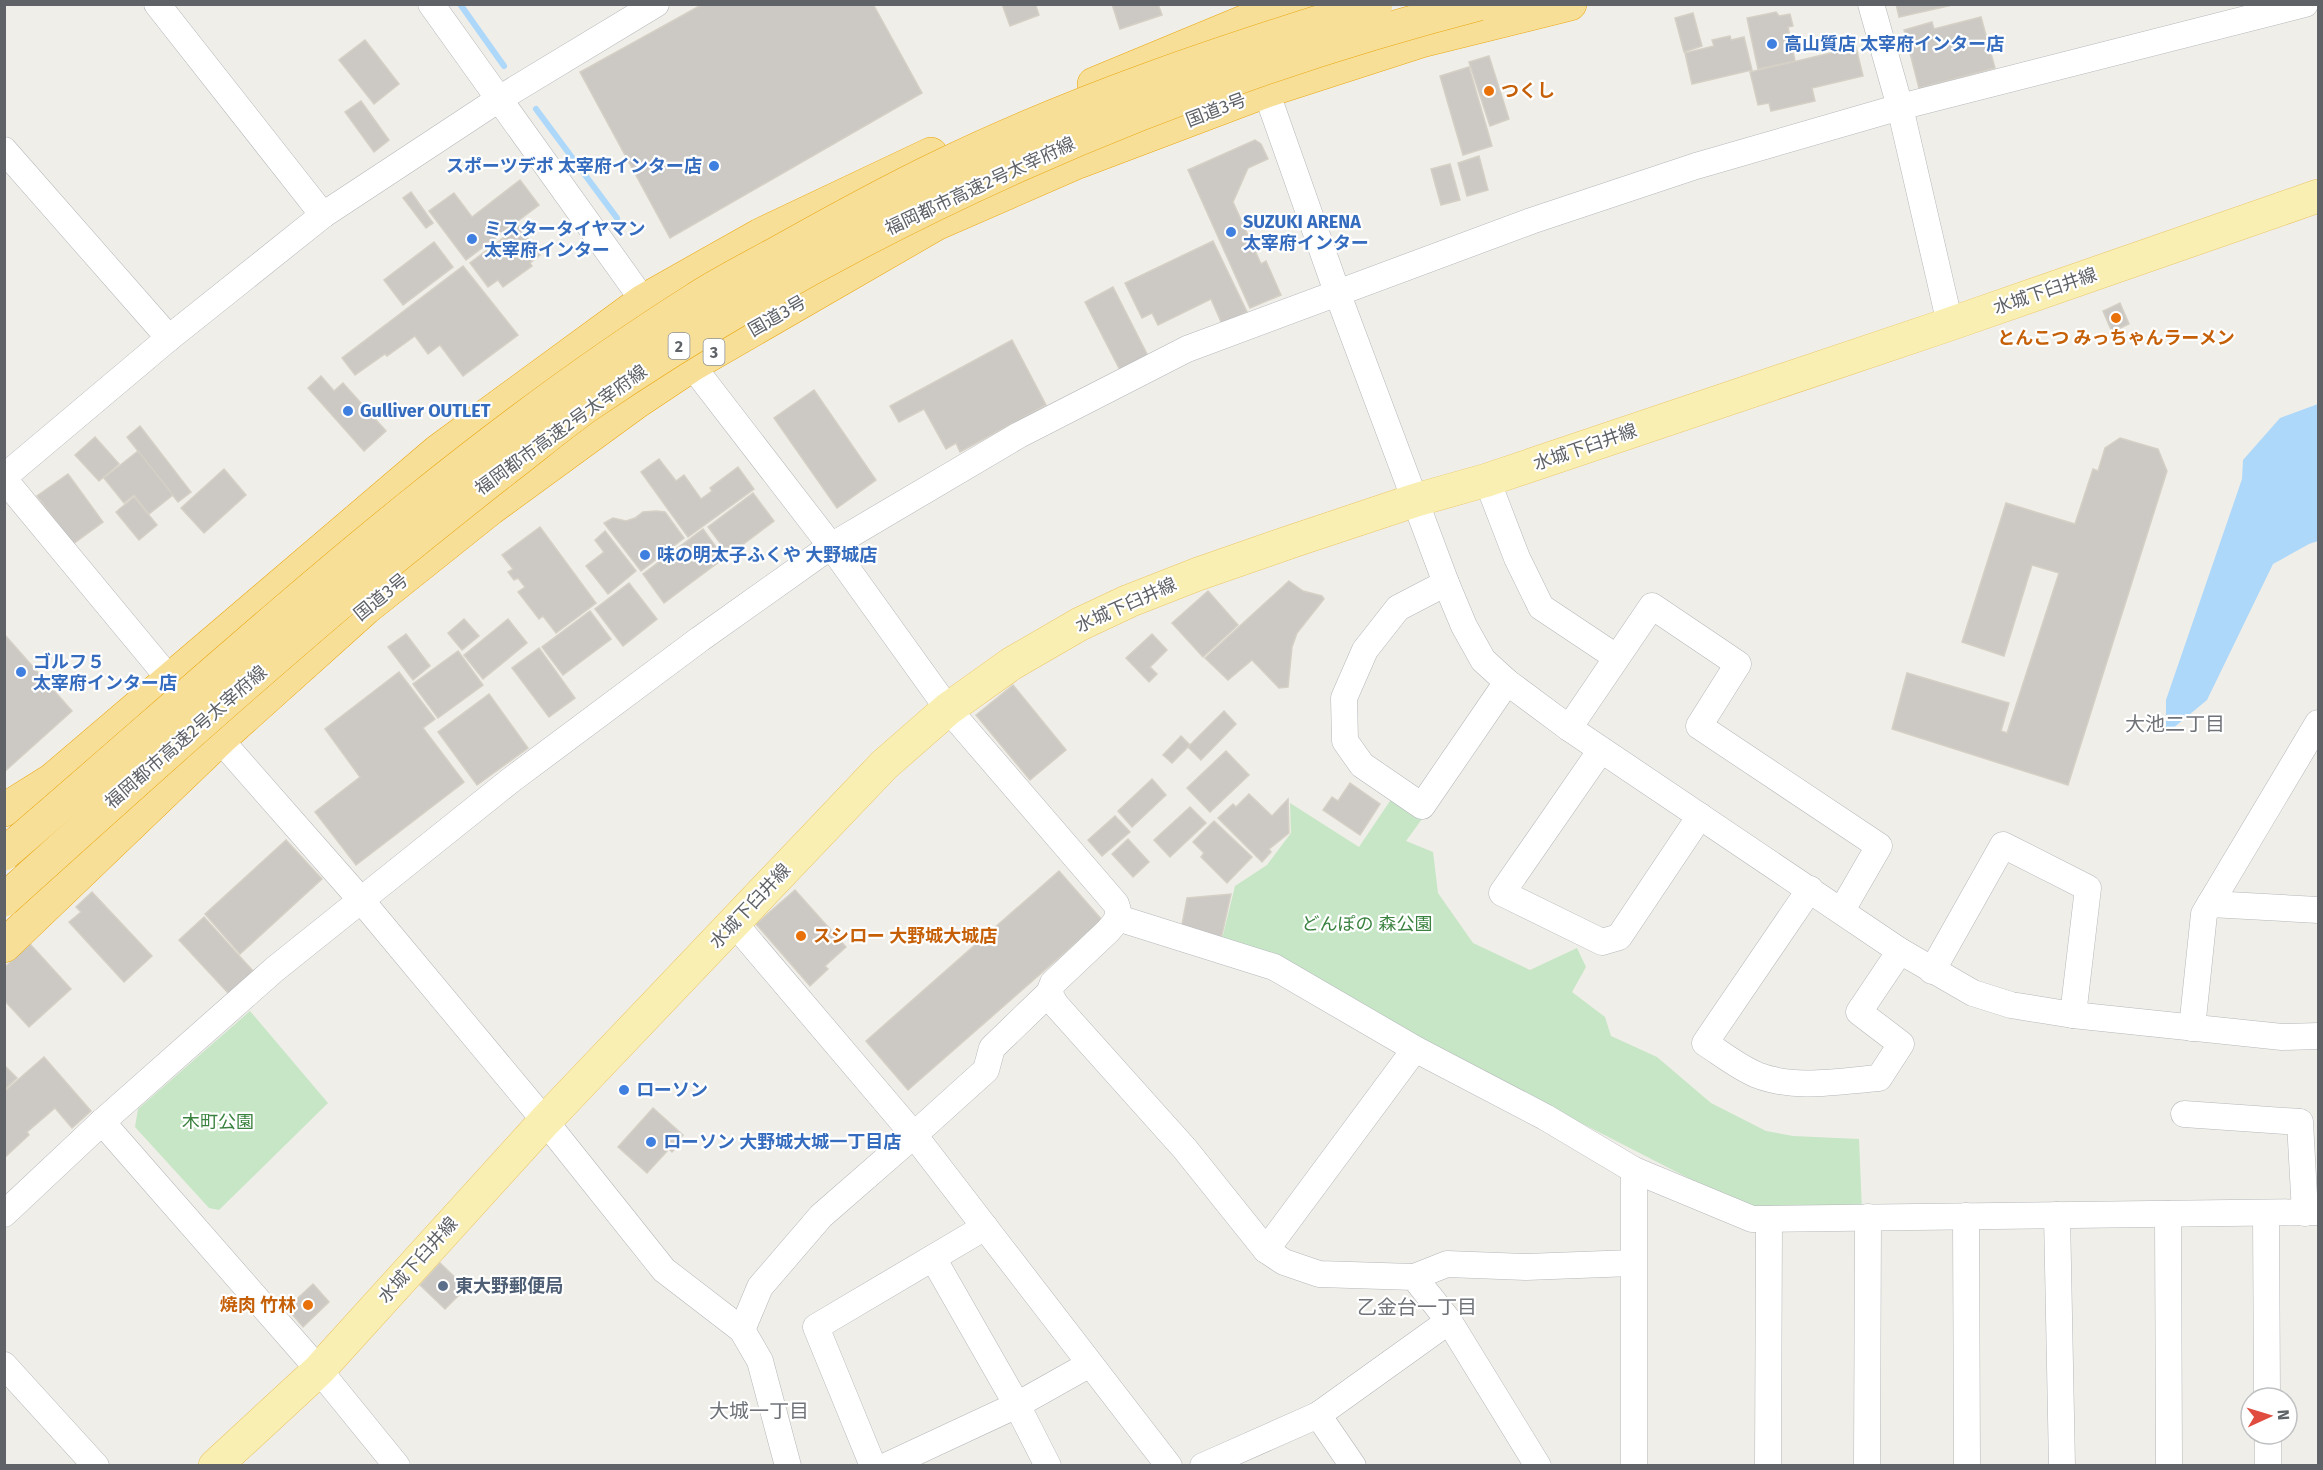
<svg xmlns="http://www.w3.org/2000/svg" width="2323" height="1470" font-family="'Fira Sans','Noto Sans JP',sans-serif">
	<rect width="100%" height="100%" fill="#f0eee8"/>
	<g fill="#c6e6c6">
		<polygon points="1392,798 1422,819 1406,841 1433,852 1438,893 1473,943 1530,970 1577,948 1586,967 1572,992 1605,1017 1611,1036 1657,1057 1711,1103 1766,1131 1793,1136 1859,1139 1862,1211 1743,1206 1222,939 1235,886 1267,865 1291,833 1290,803 1359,847"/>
		<polygon points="250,1011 328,1103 219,1210 209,1208 135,1127 138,1109"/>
	</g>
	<polygon fill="#add8fa" points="2318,404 2318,541 2309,544 2273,564 2207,700 2166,734 2166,700 2242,479 2243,460 2280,418"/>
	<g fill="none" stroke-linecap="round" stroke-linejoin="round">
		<g stroke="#add8fa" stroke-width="6">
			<polyline points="460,4 504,66"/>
			<polyline points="536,109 617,218"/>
		</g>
	</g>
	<g fill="#ccc9c4" stroke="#d5d0c6" stroke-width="1.5">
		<polygon points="703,4 873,4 922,93 670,238 580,72"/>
		<polygon points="1002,4 1038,4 1036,6 1039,15 1010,26"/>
		<polygon points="1112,4 1158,4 1162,15 1120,29"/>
		<polygon points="1896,4 1953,4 1953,5 1899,17"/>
		<polygon points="1776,12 1779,16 1790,14 1793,26 1788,27 1795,61 1758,69 1747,18"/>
		<polygon points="1693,13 1702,46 1684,52 1675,18"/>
		<polygon points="1981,17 1995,68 1919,88 1904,30 1932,22 1934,29"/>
		<polygon points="1730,36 1731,40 1744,37 1752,70 1692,84 1685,53 1714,46 1712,40"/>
		<polygon points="365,40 399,84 374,104 339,60"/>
		<polygon points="1856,47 1863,76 1812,88 1815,101 1771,111 1769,103 1758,105 1750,72"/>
		<polygon points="1489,56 1509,119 1490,126 1469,62"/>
		<polygon points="1469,67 1492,146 1463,155 1440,76"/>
		<polygon points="361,101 389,140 374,152 345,112"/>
		<polygon points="1255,140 1261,144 1268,159 1248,168 1233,202 1261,264 1266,261 1281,295 1250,308 1188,170"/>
		<polygon points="1479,156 1488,190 1467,196 1458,163"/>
		<polygon points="1450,164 1460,200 1441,205 1431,169"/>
		<polygon points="520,180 539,205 466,260 429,211 454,193 472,217"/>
		<polygon points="411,192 433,223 426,228 403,198"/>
		<polygon points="519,226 540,255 530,263 532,266 503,287 498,280 488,287 470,263"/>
		<polygon points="1213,241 1247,312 1222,324 1211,299 1158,325 1152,313 1142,318 1125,283"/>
		<polygon points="434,242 453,267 403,305 384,280"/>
		<polygon points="463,266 518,335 463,376 440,345 428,354 415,336 387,356 385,354 355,375 342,358"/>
		<polygon points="1113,287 1148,356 1120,370 1085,302"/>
		<polygon points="2120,303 2129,324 2112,332 2103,311"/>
		<polygon points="1012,340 1046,405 960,452 956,443 946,449 924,409 899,422 890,406"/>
		<polygon points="321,376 334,391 343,383 386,431 364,451 308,388"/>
		<polygon points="814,390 876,480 837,508 774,418"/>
		<polygon points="140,426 191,492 178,502 127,437"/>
		<polygon points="95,437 119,464 99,481 75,455"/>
		<polygon points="2120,438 2158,449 2167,471 2068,785 1892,729 1907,673 2009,703 2001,731 2007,733 2059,573 2032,565 2004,656 1962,642 2006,503 2075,524 2093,469 2098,471 2105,448"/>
		<polygon points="138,451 173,495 149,514 134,495 124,503 104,478"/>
		<polygon points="659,459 676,481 684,475 701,499 712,491 710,488 738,467 754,489 688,537 641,472"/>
		<polygon points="224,469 246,495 204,533 181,508"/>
		<polygon points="68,474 103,522 73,544 37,496"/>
		<polygon points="753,493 774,521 729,555 708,527"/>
		<polygon points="134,497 157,525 139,540 116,512"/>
		<polygon points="656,511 665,512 684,538 641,571 604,523 613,518 626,521 635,518 643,512"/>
		<polygon points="540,527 596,603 556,633 543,616 539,619 518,592 525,587 518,578 514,580 508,572 513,569 502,555"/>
		<polygon points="703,529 724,558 664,603 643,574"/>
		<polygon points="605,531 636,571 608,594 586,566 604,552 595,540"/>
		<polygon points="1289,581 1303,591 1322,596 1324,599 1297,633 1292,647 1288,687 1279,688 1252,660 1228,680 1205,658"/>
		<polygon points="629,583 657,619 623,646 595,609"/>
		<polygon points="1208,591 1238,625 1203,657 1172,623"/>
		<polygon points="590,611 611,639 563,675 542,647"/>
		<polygon points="464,619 479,636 462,650 448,633"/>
		<polygon points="508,619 527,643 483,679 464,655"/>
		<polygon points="4,634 72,711 4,772"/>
		<polygon points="406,634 430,666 413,680 388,647"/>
		<polygon points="1152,634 1167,650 1150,667 1157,674 1149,682 1126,658"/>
		<polygon points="539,648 575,698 549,717 512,668"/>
		<polygon points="458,651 483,685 438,718 413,684"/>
		<polygon points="399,672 435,719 423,728 464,782 356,865 315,812 360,777 325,729"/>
		<polygon points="1013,685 1066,750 1030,780 976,715"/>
		<polygon points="489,694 528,748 477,785 438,732"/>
		<polygon points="1224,711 1236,724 1201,760 1188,747"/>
		<polygon points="1181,736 1190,745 1172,763 1163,755"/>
		<polygon points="1226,751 1249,775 1210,812 1187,788"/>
		<polygon points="1152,779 1166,795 1132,827 1118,811"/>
		<polygon points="1350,783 1380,804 1360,835 1323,810 1332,797 1338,801"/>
		<polygon points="1249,794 1272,816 1288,799 1289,833 1269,849 1271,852 1262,862 1218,818 1233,804 1236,807"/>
		<polygon points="1190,807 1206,823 1170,857 1154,840"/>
		<polygon points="1115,816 1130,832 1102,856 1088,840"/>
		<polygon points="1214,821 1252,857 1227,883 1201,857 1204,853 1193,842"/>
		<polygon points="1128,839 1149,862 1133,877 1112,854"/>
		<polygon points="286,840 322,879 240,954 205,914"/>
		<polygon points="1059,871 1102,920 908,1090 866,1041"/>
		<polygon points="795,890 846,947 825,966 828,969 810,986 756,924"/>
		<polygon points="92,892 152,956 124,982 69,922 81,912 76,907"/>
		<polygon points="1231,894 1221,939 1181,930 1187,898"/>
		<polygon points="204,917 253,971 229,994 179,940"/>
		<polygon points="30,944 71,989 29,1027 4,1000 4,968"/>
		<polygon points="44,1057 91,1111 72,1128 55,1108 27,1132 29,1135 4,1158 4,1092"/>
		<polygon points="4,1065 17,1078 4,1090"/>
		<polygon points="653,1108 683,1135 678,1141 681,1143 672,1152 669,1149 647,1173 618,1147"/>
		<polygon points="440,1263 466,1288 445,1309 420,1285"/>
		<polygon points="313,1284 329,1302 303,1327 287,1308"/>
	</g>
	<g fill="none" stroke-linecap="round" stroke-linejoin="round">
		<g stroke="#b5b7bb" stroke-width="27">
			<g id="minor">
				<polyline points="157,4 323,215"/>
				<polyline points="431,4 653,314"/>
				<polyline points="1871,4 1900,107 1950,324"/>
				<polyline points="1266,91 1337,292 1446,583 1464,626 1483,660 1507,682 1569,728 1900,951 1973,993 2011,1005 2073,1015 2282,1037 2318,1036"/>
				<polyline points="4,150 169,338"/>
				<path d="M680 350 831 546 948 709 1116 904C1121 916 1116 922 1108 931L1053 983 1049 993 992 1048 986 1070 914 1135 821 1216 760 1287 742 1330"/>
				<polyline points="4,477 169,338 323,215 499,99 656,4"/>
				<polyline points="4,479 182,694"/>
				<polyline points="1487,480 1517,558 1541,607 1616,657"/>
				<polyline points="1446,583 1398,608 1365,650 1344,698 1345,741 1362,765 1422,806 1507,682"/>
				<polyline points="209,727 361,900 545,1121 664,1270 742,1330 760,1361 788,1466"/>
				<polyline points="1569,728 1652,606 1738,664 1699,726 1879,846 1842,910"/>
				<polyline points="1601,750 1502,893 1602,942 1619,937 1700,816"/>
				<path d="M1810 889 1705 1043C1722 1054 1738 1067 1757 1075 1795 1090 1840 1081 1879 1078L1901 1044 1859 1012 1900 951"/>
				<polyline points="2210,904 2318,910"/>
				<polyline points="1118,918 1274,967 1415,1049 1545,1117 1634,1170 1752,1219 2318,1212"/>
				<polyline points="734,923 914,1135 1169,1466"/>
				<polyline points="1932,971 2003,845 2088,888 2073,1015"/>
				<polyline points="1049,993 1056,1005 1185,1149 1266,1250 1284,1262 1319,1274 1414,1277 1449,1321 1538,1466"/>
				<polyline points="2192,1028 2204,914 2318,723"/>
				<polyline points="2184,1114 2300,1122 2305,1213"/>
				<polyline points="102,1122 319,1370 397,1466"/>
				<polyline points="1634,1170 1634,1466"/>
				<polyline points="2266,1213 2267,1398"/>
				<polyline points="4,1214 102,1122 275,969 511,780 700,639 831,546 1019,435 1187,349 1531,221 1696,166 1900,107 2305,4"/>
				<polyline points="2168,1214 2169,1466"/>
				<polyline points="2057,1215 2062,1466"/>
				<polyline points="1966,1216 1967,1466"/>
				<polyline points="1266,1250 1415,1049"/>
				<polyline points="933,1258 1017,1405 1048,1466"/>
				<polyline points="1414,1277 1447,1264 1526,1267 1632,1263"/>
				<polyline points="4,1365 96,1466"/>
				<polyline points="1318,1415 1353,1466"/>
				<polyline points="2268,1434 2268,1466"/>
				<polyline points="873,1466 816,1327 985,1227"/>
				<polyline points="886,1466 1017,1405 1090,1364"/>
				<polyline points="1203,1466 1318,1415 1449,1321"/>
				<polyline points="1768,1466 1769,1219"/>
				<polyline points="1867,1466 1868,1217"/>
			</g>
		</g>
		<g stroke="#eac667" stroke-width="34">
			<polyline id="major" points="215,1466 319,1370 545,1121 884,765 948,709 1011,664 1080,624 1129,601 1198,574 1293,541 1416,500 1487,480 1950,324 2318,196"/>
		</g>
		<g stroke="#eaa70e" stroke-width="34">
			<g id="highway">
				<polyline points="1094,84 1246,21 1298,4"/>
				<polyline points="4,810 52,780 438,451 643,301 760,235 931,154"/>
				<polyline points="4,946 220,739 366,608 490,509 638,401 692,365 936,224 1078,162 1266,91 1421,41 1570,4"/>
			</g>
		</g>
		<use href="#minor" stroke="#fff" stroke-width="26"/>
		<use href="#major" stroke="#faefb2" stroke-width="33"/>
		<use href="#highway" stroke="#f7df98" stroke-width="33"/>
		<g stroke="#eaa70e" stroke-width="34" stroke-linecap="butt">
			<g id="highway-bridge">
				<path d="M4 854C228 663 444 458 694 300 723 281 756 265 786 248 836 220 887 192 939 167 1079 99 1227 50 1376 4"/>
				<path d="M4 900C126 790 248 680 373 575 421 536 469 497 517 460 540 442 563 423 587 406 857 222 1162 86 1479 4"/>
			</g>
		</g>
		<use href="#highway-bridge" stroke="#f7df98" stroke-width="33"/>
	</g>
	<g fill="#3f7fe0" stroke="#fff" stroke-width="2">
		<circle cx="1772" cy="44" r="6"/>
		<circle cx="714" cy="166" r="6"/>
		<circle cx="1231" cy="232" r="6"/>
		<circle cx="472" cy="239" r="6"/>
		<circle cx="348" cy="411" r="6"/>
		<circle cx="645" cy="555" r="6"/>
		<circle cx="21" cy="672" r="6"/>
		<circle cx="624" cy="1090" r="6"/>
		<circle cx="651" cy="1142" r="6"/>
	</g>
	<g fill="#e8710a" stroke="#fff" stroke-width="2">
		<circle cx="1489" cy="91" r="6"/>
		<circle cx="2116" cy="318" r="6"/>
		<circle cx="801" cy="936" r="6"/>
		<circle cx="308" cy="1305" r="6"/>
	</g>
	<circle fill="#5c6f8a" stroke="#fff" stroke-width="2" cx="443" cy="1286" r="6"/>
	<g text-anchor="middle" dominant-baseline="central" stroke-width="4.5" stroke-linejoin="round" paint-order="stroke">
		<g fill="#fff" stroke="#8f9195" stroke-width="1.5">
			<rect x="668.5" y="333" width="21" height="26" rx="4.5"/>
			<rect x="703.5" y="339" width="21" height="26" rx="4.5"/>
		</g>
		<g font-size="16" font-weight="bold" fill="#5f6267">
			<text x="679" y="346">2</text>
			<text x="714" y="352">3</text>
		</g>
		<g font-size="18" font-weight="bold" fill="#366cbe" stroke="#fff" text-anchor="start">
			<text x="1784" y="44">高山質店 太宰府インター店</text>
			<text x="702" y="166" text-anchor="end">スポーツデポ 太宰府インター店</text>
			<text x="1243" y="222">SUZUKI ARENA<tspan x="1243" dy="21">太宰府インター</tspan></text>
			<text x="484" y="229">ミスタータイヤマン<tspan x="484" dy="21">太宰府インター</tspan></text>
			<text x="360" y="411">Gulliver OUTLET</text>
			<text x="657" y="555">味の明太子ふくや 大野城店</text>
			<text x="33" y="662">ゴルフ５<tspan x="33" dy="21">太宰府インター店</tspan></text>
			<text x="636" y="1090">ローソン</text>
			<text x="663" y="1142">ローソン 大野城大城一丁目店</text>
		</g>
		<g font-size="18" font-weight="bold" fill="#c56008" stroke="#fff" text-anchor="start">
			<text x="1501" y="91">つくし</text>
			<text x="2116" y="338" text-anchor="middle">とんこつ みっちゃんラーメン</text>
			<text x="813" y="936">スシロー 大野城大城店</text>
			<text x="296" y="1305" text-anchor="end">焼肉 竹林</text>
		</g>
		<g font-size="18" fill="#5f6267" stroke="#fff">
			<text transform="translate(1216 110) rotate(-21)">国道3号</text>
			<text transform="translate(980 186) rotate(-25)">福岡都市高速2号太宰府線</text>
			<text transform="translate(2045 291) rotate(-19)">水城下臼井線</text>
			<text transform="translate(777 316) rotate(-30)">国道3号</text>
			<text transform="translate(561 430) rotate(-36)">福岡都市高速2号太宰府線</text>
			<text transform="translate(1585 447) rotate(-19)">水城下臼井線</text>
			<text transform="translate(381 597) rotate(-39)">国道3号</text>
			<text transform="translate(1126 605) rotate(-24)">水城下臼井線</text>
			<text transform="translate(186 737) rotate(-41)">福岡都市高速2号太宰府線</text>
			<text transform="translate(750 906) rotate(-47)">水城下臼井線</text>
			<text transform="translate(418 1260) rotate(-48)">水城下臼井線</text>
		</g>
		<g font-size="18" fill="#3a823f" stroke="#fff">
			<text x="1367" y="924">どんぽの 森公園</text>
			<text x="218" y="1122">木町公園</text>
		</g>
		<g font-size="18" font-weight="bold" fill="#4e5e75" stroke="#fff" text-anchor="start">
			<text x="455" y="1286">東大野郵便局</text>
		</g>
		<g font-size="20" fill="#707479" stroke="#fff">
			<text x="2175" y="724">大池二丁目</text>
			<text x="1417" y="1307">乙金台一丁目</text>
			<text x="759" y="1411">大城一丁目</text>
		</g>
	</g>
	<rect width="2323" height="1470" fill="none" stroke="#5f6267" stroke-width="12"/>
	<g transform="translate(2269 1416) rotate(86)"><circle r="28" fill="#ffffff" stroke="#bfc0c2" stroke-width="1.5"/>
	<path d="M0-4.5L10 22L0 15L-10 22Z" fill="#e04c3e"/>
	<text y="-9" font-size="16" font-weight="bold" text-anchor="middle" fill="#5f6267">N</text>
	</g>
</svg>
